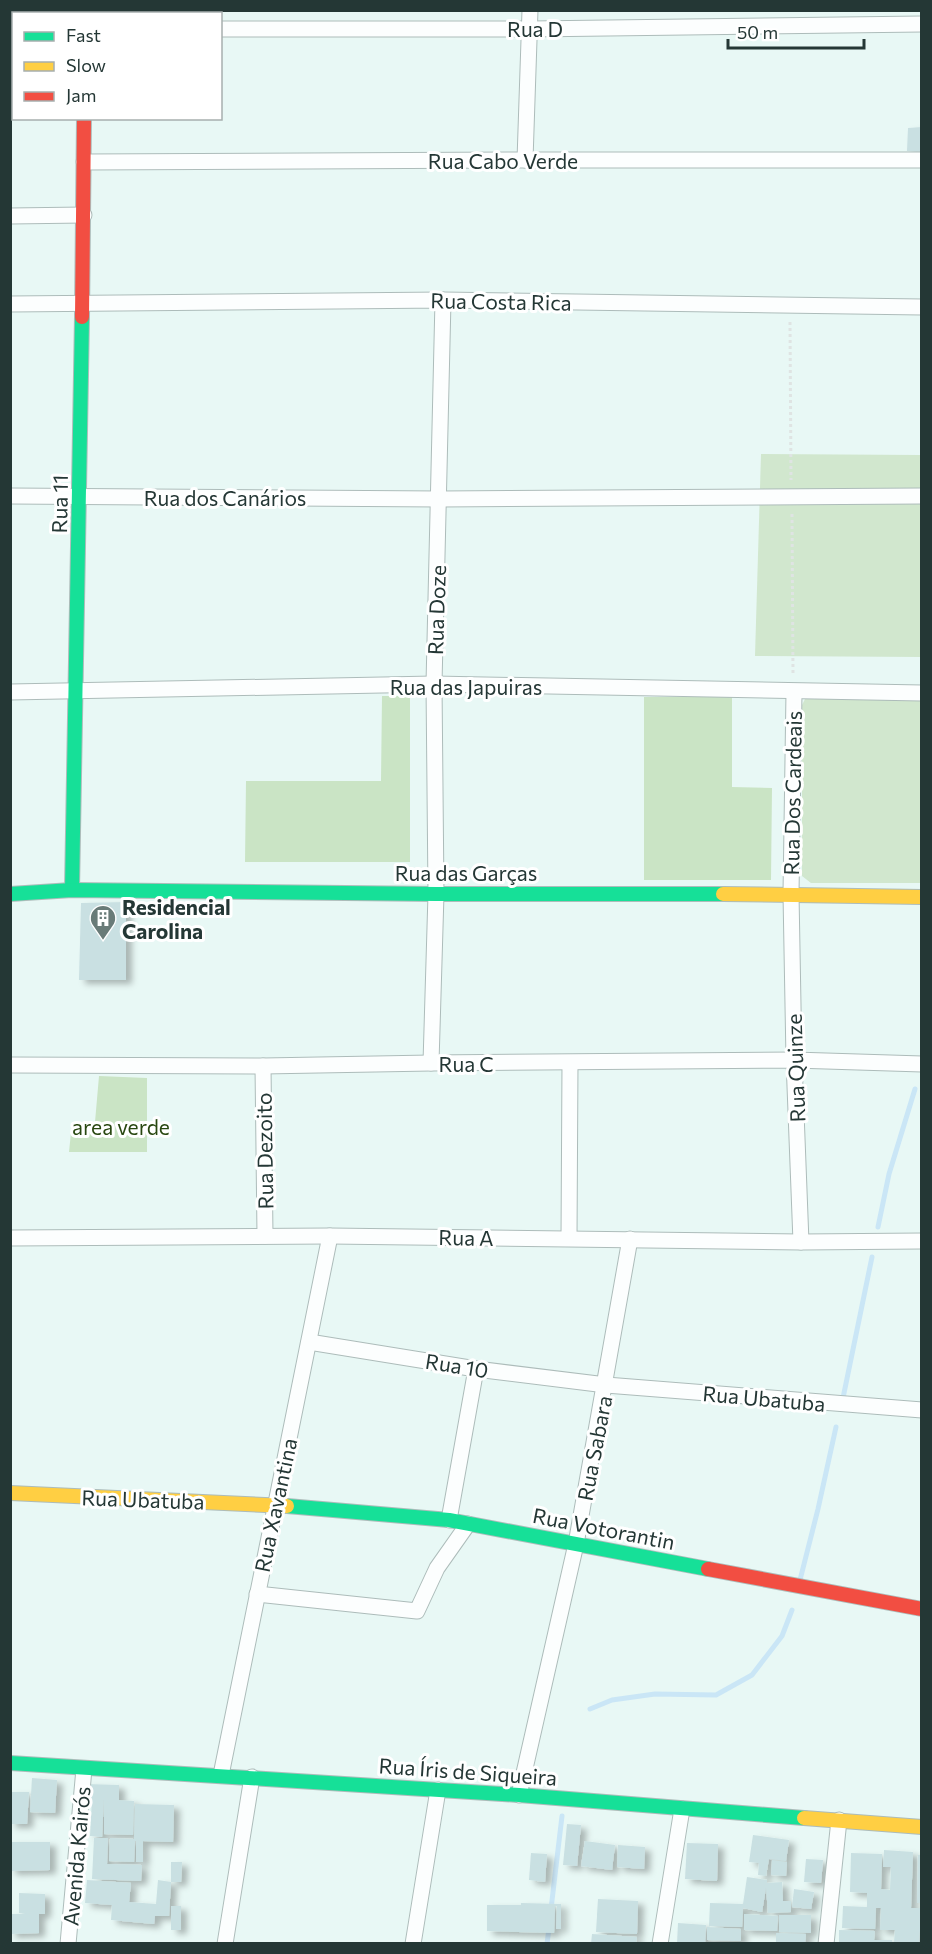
<svg xmlns="http://www.w3.org/2000/svg" width="932" height="1954" font-family="Commissioner,sans-serif">
	<defs>
		<filter id="shadow"><feDropShadow dx="6" dy="4" stdDeviation="3" flood-color="#0004"/></filter>
	</defs>
	<rect width="100%" height="100%" fill="#e8f8f5"/>
	<g fill="#d1e7ce">
		<polygon points="761,454 921,455 921,657 755,656"/>
		<polygon points="813,696 921,698 921,883 811,883 802,876 802,705 805,699"/>
	</g>
	<g fill="#cae4c5">
		<polygon points="382,696 410,696 410,862 245,862 246,781 381,781"/>
		<polygon points="644,697 732,697 732,787 772,788 771,880 644,880"/>
		<polygon points="99,1076 147,1078 147,1152 69,1152 72,1123 95,1122"/>
	</g>
	<g fill="none" stroke-linecap="round" stroke-linejoin="round">
		<g stroke="#cae6f6" stroke-width="5">
			<polyline points="878,1227 889,1174 915,1089"/>
			<polyline points="843,1398 872,1257"/>
			<polyline points="800,1580 818,1509 836,1427"/>
			<polyline points="590,1709 612,1700 655,1694 716,1695 752,1675 782,1636 792,1610"/>
			<polyline points="551,1909 562,1816"/>
			<polyline points="547,1944 549,1928"/>
		</g>
	</g>
	<g fill="#c9e0e2" filter="url(#shadow)">
		<polygon points="922,127 922,152 907,151 908,128"/>
		<polygon points="126,902 126,980 79,980 81,903"/>
		<polygon points="32,1778 57,1780 55,1813 30,1812"/>
		<polygon points="86,1784 119,1785 119,1800 134,1801 133,1835 104,1834 104,1799 102,1837 90,1836 92,1799 85,1798"/>
		<polygon points="10,1792 29,1792 27,1824 10,1824"/>
		<polygon points="135,1804 174,1805 173,1842 143,1841 143,1862 136,1862 136,1841 135,1841 134,1862 109,1861 110,1838 134,1839"/>
		<polygon points="567,1824 581,1825 577,1866 563,1865"/>
		<polygon points="753,1835 789,1840 786,1861 769,1859 766,1876 758,1875 759,1863 749,1862"/>
		<polygon points="94,1838 108,1838 107,1864 142,1865 141,1881 92,1879"/>
		<polygon points="585,1841 615,1845 612,1870 581,1866"/>
		<polygon points="10,1842 50,1842 50,1870 10,1871"/>
		<polygon points="687,1843 718,1844 717,1881 685,1879"/>
		<polygon points="618,1845 645,1847 644,1869 617,1867"/>
		<polygon points="884,1850 913,1852 911,1908 922,1908 922,1930 920,1930 919,1943 894,1942 895,1930 880,1930 881,1908 876,1908 875,1929 842,1928 843,1906 867,1907 867,1893 850,1892 851,1853 882,1854 881,1889 890,1890 891,1867 883,1867"/>
		<polygon points="531,1853 547,1854 545,1882 529,1880"/>
		<polygon points="918,1855 922,1855 922,1903 917,1903"/>
		<polygon points="806,1859 823,1860 821,1883 804,1882"/>
		<polygon points="772,1860 787,1862 786,1876 771,1875"/>
		<polygon points="171,1862 182,1862 181,1882 171,1882 169,1916 155,1916 154,1924 111,1920 112,1905 85,1903 87,1880 131,1883 129,1902 156,1904 158,1880 171,1882"/>
		<polygon points="747,1877 767,1880 767,1883 782,1882 783,1901 791,1901 791,1912 768,1913 766,1888 762,1912 743,1908 742,1927 709,1926 710,1903 743,1904"/>
		<polygon points="794,1889 814,1892 811,1909 792,1907"/>
		<polygon points="19,1893 45,1894 45,1914 39,1914 39,1933 10,1934 10,1914 26,1914 19,1913"/>
		<polygon points="598,1899 638,1901 637,1934 596,1932"/>
		<polygon points="521,1903 561,1904 561,1929 556,1929 557,1906 555,1906 554,1933 487,1931 487,1905 521,1905"/>
		<rect x="171" y="1906" width="10" height="24"/>
		<polygon points="744,1914 778,1916 777,1931 744,1930"/>
		<polygon points="779,1915 811,1915 811,1933 779,1932"/>
		<polygon points="678,1923 706,1925 705,1944 677,1944"/>
		<polygon points="707,1927 741,1929 741,1941 707,1940"/>
		<polygon points="839,1930 875,1931 874,1940 892,1940 892,1944 839,1944"/>
		<polygon points="776,1933 806,1934 805,1944 776,1944"/>
		<polygon points="592,1934 637,1937 636,1944 591,1944"/>
	</g>
	<g fill="none" stroke-linecap="round" stroke-linejoin="round">
		<g stroke="#adbcba" stroke-width="17">
			<g id="street">
				<polyline points="220,29 530,29 922,24"/>
				<polyline points="10,81 14,81"/>
				<polyline points="525,160 530,10"/>
				<polyline points="84,162 525,160 922,160"/>
				<polyline points="10,216 84,215"/>
				<polyline points="10,304 443,300 922,307"/>
				<polyline points="10,496 440,499 922,496"/>
				<polyline points="10,692 434,684 922,693"/>
				<polyline points="794,692 791,894 794,1060 801,1242"/>
				<polyline points="431,1063 436,894 434,684 443,300"/>
				<polyline points="10,1065 263,1066 431,1063 794,1060 922,1064"/>
				<polyline points="263,1066 265,1236"/>
				<polyline points="10,1238 330,1236 801,1242 922,1241"/>
				<polyline points="569,1238 570,1063"/>
				<polyline points="309,1342 476,1369 606,1385 922,1410"/>
				<polyline points="449,1520 476,1369"/>
				<polyline points="257,1594 417,1611 437,1568 468,1524"/>
				<polyline points="221,1775 330,1236"/>
				<polyline points="519,1795 576,1544 630,1239"/>
				<polyline points="68,1944 84,1769"/>
				<polyline points="225,1944 252,1777"/>
				<polyline points="413,1944 438,1790"/>
				<polyline points="660,1944 682,1809"/>
				<polyline points="826,1944 839,1820"/>
			</g>
		</g>
		<g stroke="#adbcba" stroke-width="16">
			<g id="fast">
				<polyline points="85,10 85,14"/>
				<polyline points="72,890 82,317"/>
				<polyline points="10,894 72,890 436,894 723,894"/>
				<polyline points="287,1506 449,1520 708,1569"/>
				<polyline points="10,1763 519,1795 804,1818"/>
			</g>
		</g>
		<g stroke="#adbcba" stroke-width="16">
			<g id="slow">
				<polyline points="723,894 922,897"/>
				<polyline points="10,1493 287,1506"/>
				<polyline points="804,1818 922,1827"/>
			</g>
		</g>
		<g stroke="#adbcba" stroke-width="16">
			<g id="jam">
				<polyline points="82,317 84,118"/>
				<polyline points="708,1569 922,1609"/>
			</g>
		</g>
		<g stroke="#dfe4e3" stroke-width="3" stroke-dasharray="3 3" stroke-linecap="butt">
			<polyline points="790,322 791,480"/>
			<polyline points="792,514 793,675"/>
		</g>
		<use href="#street" stroke="#fcfefe" stroke-width="15"/>
		<use href="#fast" stroke="#16e098" stroke-width="14"/>
		<use href="#slow" stroke="#ffcf43" stroke-width="14"/>
		<use href="#jam" stroke="#f24e42" stroke-width="14"/>
	</g>
	<defs>
		<g id="building-pin" transform="scale(1.35)"><path d="M0 17L-7.5 6A9.5 9.5 0 1 1 7.5 6Z" fill="#697b78" stroke="#fff"/><path d="M-4-6H4V6H1V3H-1V6H-4ZM-2.5-4.3h1.7v1.8h-1.7ZM.8-4.3h1.7v1.8H.8ZM-2.5-1h1.7V.8h-1.7ZM.8-1h1.7V.8H.8Z" fill="#fff"/></g>
	</defs>
	<g fill-rule="evenodd">
		<use href="#building-pin" x="103" y="918"/>
	</g>
	<g text-anchor="middle" dominant-baseline="central" stroke-width="6" stroke-linejoin="round" paint-order="stroke">
		<g font-size="21" fill="#243735" stroke="#fff">
			<text x="535" y="28">Rua D</text>
			<text x="503" y="160">Rua Cabo Verde</text>
			<text transform="translate(501 301) rotate(1)">Rua Costa Rica</text>
			<text x="225" y="497">Rua dos Canários</text>
			<text transform="translate(59 504) rotate(-89)">Rua 11</text>
			<text transform="translate(436 610) rotate(-88)">Rua Doze</text>
			<text x="466" y="686">Rua das Japuiras</text>
			<text transform="translate(792 793) rotate(-89)">Rua Dos Cardeais</text>
			<text x="466" y="872">Rua das Garças</text>
			<text x="466" y="1063">Rua C</text>
			<text transform="translate(795 1068) rotate(-92)">Rua Quinze</text>
			<text transform="translate(264 1151) rotate(-91)">Rua Dezoito</text>
			<text transform="translate(466 1237) rotate(1)">Rua A</text>
			<text transform="translate(457 1365) rotate(9)">Rua 10</text>
			<text transform="translate(764 1398) rotate(5)">Rua Ubatuba</text>
			<text transform="translate(594 1448) rotate(-79)">Rua Sabara</text>
			<text transform="translate(143 1499) rotate(2)">Rua Ubatuba</text>
			<text transform="translate(275 1505) rotate(-78)">Rua Xavantina</text>
			<text transform="translate(604 1528) rotate(11)">Rua Votorantin</text>
			<text transform="translate(468 1771) rotate(4)">Rua Íris de Siqueira</text>
			<text transform="translate(76 1856) rotate(-85)">Avenida Kairós</text>
		</g>
		<g font-size="21" font-weight="bold" fill="#243735" stroke="#fff" text-anchor="start">
			<text x="122" y="906">Residencial<tspan x="122" dy="24">Carolina</tspan></text>
		</g>
		<g font-size="21" fill="#284710" stroke="#fff">
			<text x="121" y="1126">area verde</text>
		</g>
	</g>
	<rect width="932" height="1954" fill="none" stroke="#243735" stroke-width="24"/>
	<rect x="12" y="12" width="210" height="108" fill="#ffffff" stroke="#a7afae" stroke-width="1.5"/>
	<rect x="24" y="32" width="30" height="9" fill="#16e098" stroke="#a7afae" stroke-width="1.5"/>
	<text x="66" y="42" font-size="18" fill="#243735">Fast</text>
	<rect x="24" y="62" width="30" height="9" fill="#ffcf43" stroke="#a7afae" stroke-width="1.5"/>
	<text x="66" y="72" font-size="18" fill="#243735">Slow</text>
	<rect x="24" y="92" width="30" height="9" fill="#f24e42" stroke="#a7afae" stroke-width="1.5"/>
	<text x="66" y="102" font-size="18" fill="#243735">Jam</text>
	<path d="M728 39v9h136v-9" fill="none" stroke="#243735" stroke-width="3"/>
	<text x="737" y="39" font-size="18" fill="#243735" stroke="#ffffff" stroke-width="4.5" paint-order="stroke">50 m</text>
</svg>
